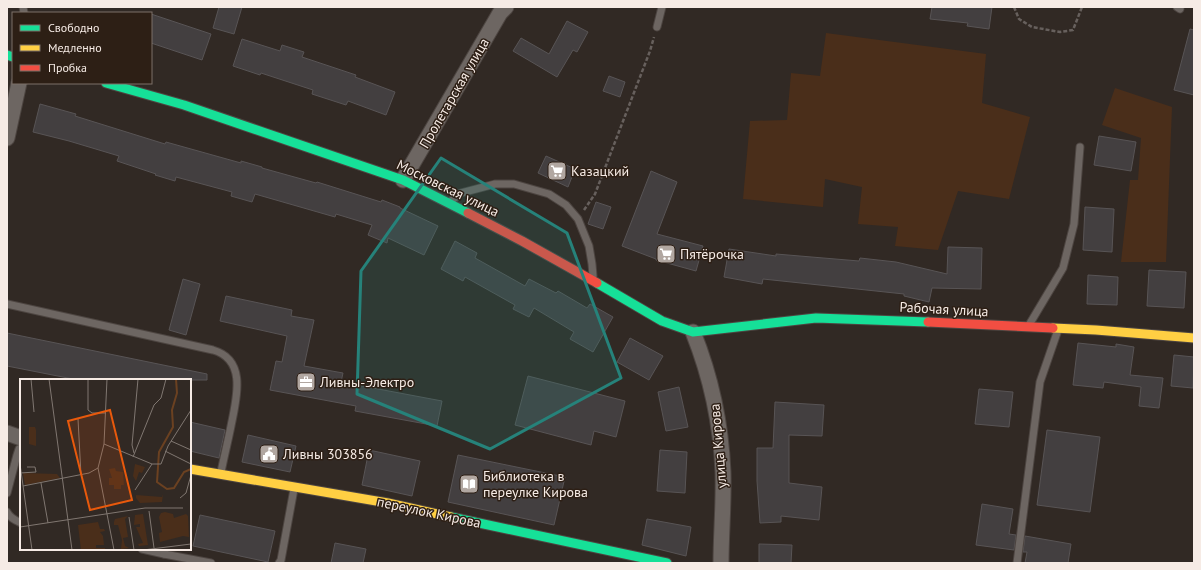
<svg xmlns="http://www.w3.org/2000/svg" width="1201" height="570" font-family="'PT Sans',sans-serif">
	<rect width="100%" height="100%" fill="#312924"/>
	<g fill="#4a2e1a">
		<polygon points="826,33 986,54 982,103 1030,117 1009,199 958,191 938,250 895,246 898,227 858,224 862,187 825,179 823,207 743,199 750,121 787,120 791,73 820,76"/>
		<polygon points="1115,88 1172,107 1166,262 1121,262 1130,180 1138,180 1141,138 1102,125"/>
	</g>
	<g fill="#433f40" stroke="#585455">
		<polygon points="219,7 242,7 234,34 213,28"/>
		<polygon points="932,7 992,7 989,29 967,26 968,23 930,19"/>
		<polygon points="151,14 211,34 202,60 151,43"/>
		<polygon points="567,21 588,32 577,52 573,50 557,77 513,51 521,38 549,54"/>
		<polygon points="1190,29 1194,30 1194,95 1174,90"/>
		<polygon points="242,39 280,51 282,45 304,52 302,57 356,75 355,77 395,92 386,115 348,101 346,105 312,94 313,90 261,73 260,75 233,66"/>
		<polygon points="609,76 625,82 620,97 603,91"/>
		<polygon points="40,104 76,114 75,116 165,144 166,142 241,163 241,161 262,167 262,168 316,183 317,182 381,202 382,200 400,207 400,208 438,226 424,255 388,238 387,243 368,235 372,225 336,214 335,217 255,194 252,202 231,196 232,192 176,177 175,181 155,175 156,174 117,161 119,156 69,141 33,132"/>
		<polygon points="1099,136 1136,142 1131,171 1094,165"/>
		<polygon points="546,156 575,169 568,187 538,173"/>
		<polygon points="651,171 677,182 657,234 703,246 696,271 656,260 656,259 622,246"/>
		<polygon points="596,202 611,207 603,229 588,224"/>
		<polygon points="1085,207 1114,209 1112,252 1083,250"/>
		<polygon points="455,241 477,253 475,258 525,286 529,279 556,293 558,291 587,308 590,304 613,317 593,352 570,339 574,332 534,308 529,317 513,309 515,305 465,277 463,281 441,269"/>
		<polygon points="948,247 982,248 981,289 932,288 929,302 904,296 904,294 763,279 762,284 724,277 729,249 776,256 776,254 859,261 860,258 896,262 947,274"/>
		<polygon points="1149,270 1186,272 1184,308 1147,306"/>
		<polygon points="1088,275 1118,277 1117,305 1087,304"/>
		<polygon points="183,279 200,284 186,335 169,330"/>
		<polygon points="226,296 292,310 291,316 314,320 304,366 343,373 341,382 442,401 437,426 355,411 356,406 270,390 276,361 282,362 287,336 220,321"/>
		<polygon points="7,333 207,374 207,380 78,380 7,366"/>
		<polygon points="630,338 663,356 649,380 617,362"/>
		<polygon points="1078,343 1116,347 1116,344 1134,347 1130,375 1163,378 1159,408 1139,406 1141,387 1104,382 1103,388 1073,385"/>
		<polygon points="1174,355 1194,357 1193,388 1171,386"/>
		<polygon points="528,376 625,401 616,437 594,431 591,445 515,425"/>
		<polygon points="679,387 688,427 666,431 658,392"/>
		<polygon points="979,389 1013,392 1009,427 975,424"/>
		<polygon points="775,402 824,405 822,436 789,435 789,483 822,487 819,520 781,516 781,522 760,523 757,481 757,448 773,448"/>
		<polygon points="190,422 225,430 219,458 190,451"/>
		<polygon points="1047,430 1100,437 1090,512 1037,505"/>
		<polygon points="248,435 296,446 290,472 242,462"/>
		<polygon points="369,450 420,461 412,496 362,485"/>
		<polygon points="660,450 687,452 685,493 657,491"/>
		<polygon points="458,455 565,477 554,525 448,502"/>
		<polygon points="982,504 1013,509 1009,534 1016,535 1014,550 976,545"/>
		<polygon points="200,515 275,531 268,562 193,546"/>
		<polygon points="647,519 691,527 686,556 642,545"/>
		<polygon points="1025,536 1071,544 1068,563 1025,563 1027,552 1023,552"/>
		<polygon points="335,543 366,549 363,563 331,563"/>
		<polygon points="759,544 792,545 791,563 759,563"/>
	</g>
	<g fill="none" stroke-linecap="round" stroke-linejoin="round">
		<g stroke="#4d4541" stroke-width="9">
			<g id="lane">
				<polyline points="23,7 24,13"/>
				<polyline points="1177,7 1180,9"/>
				<polyline points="657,27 662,7"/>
				<polyline points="451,201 461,193 495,184 514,184 549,194 566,205 578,219 589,246 592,264 593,276"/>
				<path d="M7 304 213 350C248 360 236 400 231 426 228 441 224 457 221 472"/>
				<polyline points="1029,325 1063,268 1074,224 1080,147"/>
				<polyline points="7,493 17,455 19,449 21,448"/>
				<path d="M7 512C10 518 15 520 21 523"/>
				<polyline points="142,549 164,554"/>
				<polyline points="165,549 164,554 211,563"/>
				<polyline points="279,563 281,560 294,489"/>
				<polyline points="1017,563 1040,382 1058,330"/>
			</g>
		</g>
		<g stroke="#4d4541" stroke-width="17">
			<g id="street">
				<polyline points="7,138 19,83"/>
				<polyline points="403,180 500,13 506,7"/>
				<path d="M693 332C711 377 721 424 723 472 724 502 721 533 721 563"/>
				<polyline points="7,433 21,438"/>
			</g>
		</g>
		<g stroke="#4d4541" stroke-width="11">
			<g id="fast">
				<polyline points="7,55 13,57"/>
				<polyline points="106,83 184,105 403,180 468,213"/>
				<polyline points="597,283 662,321 693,332 816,318 928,322"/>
				<polyline points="451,517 667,563"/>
			</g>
		</g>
		<g stroke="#4d4541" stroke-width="11">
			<g id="slow">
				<polyline points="1053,328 1096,330 1194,338"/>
				<polyline points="190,469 388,503 451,517"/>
			</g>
		</g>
		<g stroke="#4d4541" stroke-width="11">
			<g id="jam">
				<polyline points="468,213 522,241 597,283"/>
				<polyline points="928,322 1053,328"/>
			</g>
		</g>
		<g stroke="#67605d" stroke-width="2.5" stroke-dasharray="4 2" stroke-linecap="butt">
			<polyline points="1014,7 1019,19 1032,27 1060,32 1073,30 1082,7"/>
			<polyline points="584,210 595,194 650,51 654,37"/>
		</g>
		<use href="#lane" stroke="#6d6662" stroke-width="7"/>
		<use href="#street" stroke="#6d6662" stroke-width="15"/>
		<use href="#fast" stroke="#16e098" stroke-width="9"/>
		<use href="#slow" stroke="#ffcf43" stroke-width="9"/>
		<use href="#jam" stroke="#f24e42" stroke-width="9"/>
	</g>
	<path fill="#26827a" fill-opacity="0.2" stroke="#26827a" stroke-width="3" stroke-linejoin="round" d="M441 158 567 233 621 378 490 449 357 394 361 271Z"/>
	<defs>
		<g id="supermarket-square" transform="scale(1)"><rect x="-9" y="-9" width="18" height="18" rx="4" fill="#b1a7a1" stroke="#2d1f15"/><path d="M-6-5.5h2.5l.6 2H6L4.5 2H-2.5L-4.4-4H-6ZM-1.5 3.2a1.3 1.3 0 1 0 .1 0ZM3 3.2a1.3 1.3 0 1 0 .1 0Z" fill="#fff"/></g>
		<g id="office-square" transform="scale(1)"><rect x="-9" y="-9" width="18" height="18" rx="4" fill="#b1a7a1" stroke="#2d1f15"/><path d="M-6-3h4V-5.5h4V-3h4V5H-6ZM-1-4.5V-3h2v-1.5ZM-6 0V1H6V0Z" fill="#fff"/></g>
		<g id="civic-square" transform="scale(1)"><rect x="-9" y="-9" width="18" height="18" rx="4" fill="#b1a7a1" stroke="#2d1f15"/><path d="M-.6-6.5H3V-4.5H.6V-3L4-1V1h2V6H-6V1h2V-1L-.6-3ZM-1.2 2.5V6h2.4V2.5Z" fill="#fff"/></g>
		<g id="library-square" transform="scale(1)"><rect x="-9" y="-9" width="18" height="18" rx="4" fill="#b1a7a1" stroke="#2d1f15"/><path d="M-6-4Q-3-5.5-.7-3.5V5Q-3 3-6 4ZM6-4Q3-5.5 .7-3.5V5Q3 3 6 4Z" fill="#fff"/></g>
	</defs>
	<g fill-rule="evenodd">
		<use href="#supermarket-square" x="557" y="171"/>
		<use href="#supermarket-square" x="666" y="254"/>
		<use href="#office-square" x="306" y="382"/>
		<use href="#civic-square" x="269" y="454"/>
		<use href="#library-square" x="469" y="484"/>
	</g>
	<g text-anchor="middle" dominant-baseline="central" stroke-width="3" stroke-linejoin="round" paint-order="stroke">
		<g font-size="14" fill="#f6ebe5" stroke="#2d1f15">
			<text transform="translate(454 93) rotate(-60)">Пролетарская улица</text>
			<text transform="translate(448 188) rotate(26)">Московская улица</text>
			<text transform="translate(944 309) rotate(3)">Рабочая улица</text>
			<text transform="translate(718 446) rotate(-95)">улица Кирова</text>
			<text transform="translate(429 512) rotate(12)">переулок Кирова</text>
		</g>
		<g font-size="14" fill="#f6ebe5" stroke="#2d1f15" text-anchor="start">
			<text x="571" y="171">Казацкий</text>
			<text x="680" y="254">Пятёрочка</text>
			<text x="320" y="382">Ливны-Электро</text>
			<text x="283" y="454">Ливны 303856</text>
			<text x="483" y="476">Библиотека в<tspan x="483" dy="16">переулке Кирова</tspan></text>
		</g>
	</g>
	<g transform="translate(20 379)">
		<rect width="171" height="171" fill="#312924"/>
		<path d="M9 48H15L16 51V67L9 65ZM115 85 125 88 122 94 119 93 116 102 113 97ZM95 89 96 92 103 93 104 106H101V110H94V106H89V99H92L89 90ZM3 94 37 95 40 99 5 106ZM143 115 142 123 120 124 116 119V116L142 118ZM145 133 153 135 154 139 166 135 168 137 169 158 163 157 140 163 139 154 142 153 139 138 141 134ZM123 135 128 166 119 167 118 165 123 164 116 148H120V145L114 146 115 136ZM108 137 105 140 108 158 103 159 105 167 109 169 101 170 102 161 98 146H94V143L95 140ZM78 143 80 150H84L85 152 80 153 83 157 84 166H76V169H85V171H61L58 146Z" fill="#4a2e1a"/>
		<path fill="none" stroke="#6b4121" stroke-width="2" d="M156 0 157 14 152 31 153 48 139 73 137 103 147 110 154 109 164 93 171 90"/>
		<path fill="none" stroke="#807771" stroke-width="1" d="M11 0 14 33M29 0 52 171M68 0V31L72 34H86M58 40 61 96M151 62 171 71M84 65 132 85H141L148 67 171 31M145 72 171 85M114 74 112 66 118 0M113 78 134 26 141 19 146 0M0 85 12 171M78 89 84 65 87 0M78 89 94 171M0 94 16 93 15 88H7M21 104 28 144M3 107 69 94 78 89M115 111 132 85M160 119 166 114 171 96M129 132 134 169M109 138 114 171M0 148 125 129H163M123 171 171 165"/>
		<path fill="#e8590c" fill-opacity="0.15" stroke="#e8590c" stroke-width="2" d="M90 31 112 121 70 131 48 42Z"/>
		<rect width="171" height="171" fill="none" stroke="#f6ebe5" stroke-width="2"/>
	</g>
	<rect width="1201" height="570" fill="none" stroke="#f6ebe5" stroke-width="16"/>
	<rect x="12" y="12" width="140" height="72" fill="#2d1f15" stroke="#7d7168"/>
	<rect x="20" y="25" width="20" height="6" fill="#16e098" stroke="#7d7168"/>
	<text x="48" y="32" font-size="12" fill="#f6ebe5">Свободно</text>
	<rect x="20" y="45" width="20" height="6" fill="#ffcf43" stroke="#7d7168"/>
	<text x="48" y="52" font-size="12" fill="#f6ebe5">Медленно</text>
	<rect x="20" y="65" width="20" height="6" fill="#f24e42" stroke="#7d7168"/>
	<text x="48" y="72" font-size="12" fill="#f6ebe5">Пробка</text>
</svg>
